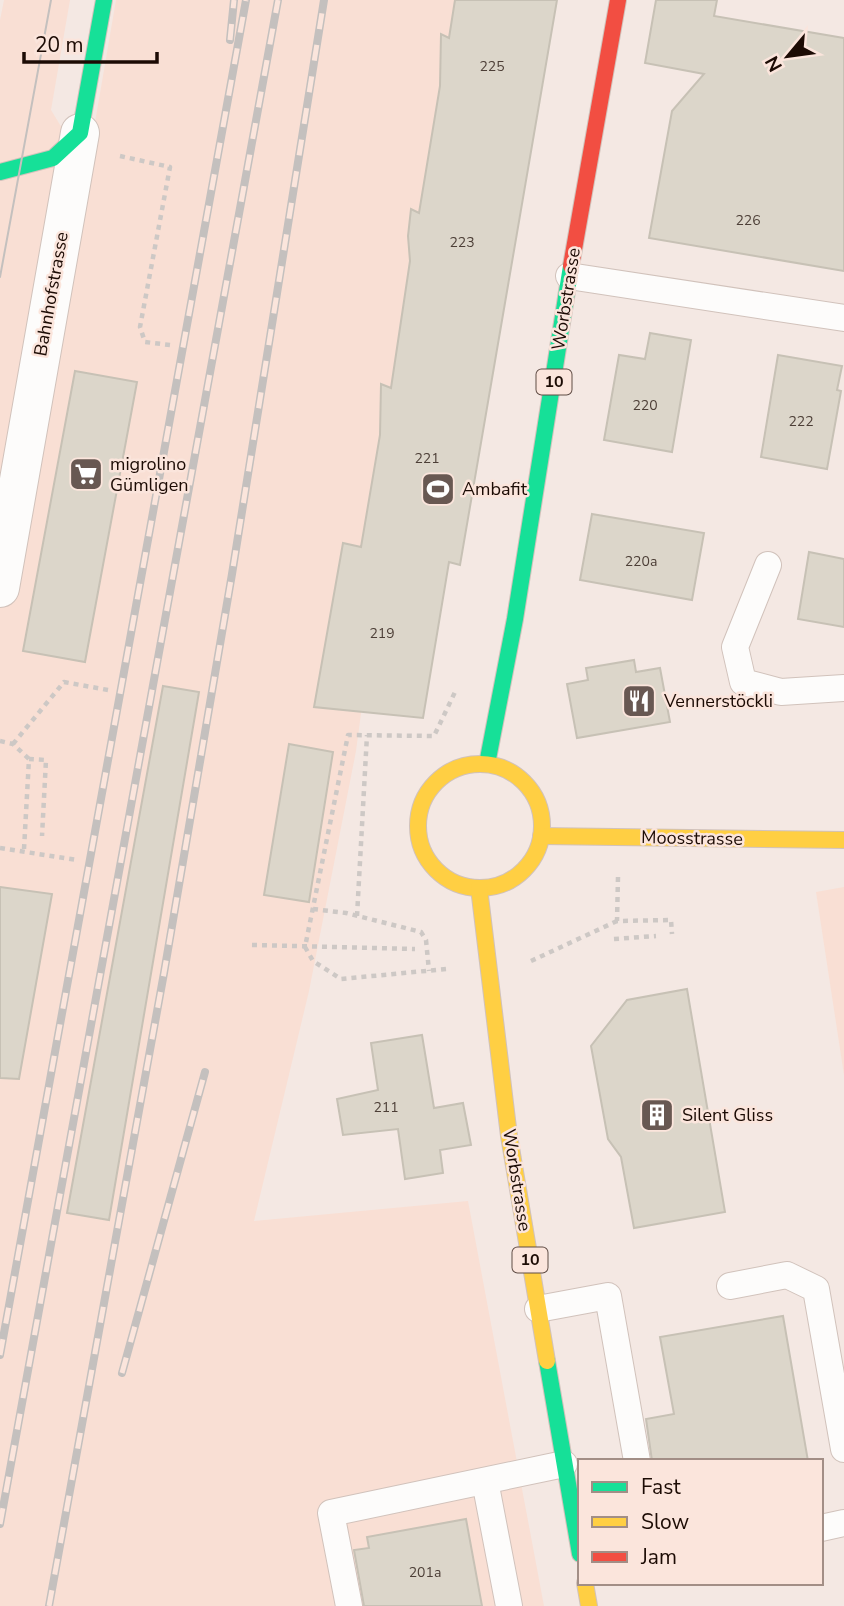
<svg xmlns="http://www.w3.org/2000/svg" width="844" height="1606" font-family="'Nunito Sans',sans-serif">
	<rect width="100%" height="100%" fill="#f4e8e3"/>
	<g fill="#f9dfd4">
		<polygon points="4,0 70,0 51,110 87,169 116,0 456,0 356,751 309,991 254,1221 468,1201 544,1606 0,1606 0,20"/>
		<polygon points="844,887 844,1075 816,892"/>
	</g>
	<g fill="#dcd6ca" stroke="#c7c1b5" stroke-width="2">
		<polygon points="455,0 557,0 460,565 449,562 423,718 314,707 343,543 361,547 380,435 381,384 391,388 410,261 408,236 411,209 419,213 440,86 441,34 449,38"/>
		<polygon points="656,0 717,0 714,16 844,38 844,271 649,238 672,111 704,74 645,63"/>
		<polygon points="650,333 691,340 672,452 604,440 619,355 645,359"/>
		<polygon points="778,355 842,366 837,390 841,391 827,469 761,457"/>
		<polygon points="75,371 137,382 85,662 23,651"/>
		<polygon points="592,514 704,533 692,600 580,580"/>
		<polygon points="809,552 844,559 844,627 798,619"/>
		<polygon points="634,660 636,672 660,668 670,722 577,738 567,684 588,680 586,668"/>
		<polygon points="163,686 199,692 109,1220 67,1213"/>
		<polygon points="289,744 333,752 309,902 264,895"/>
		<polygon points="0,887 52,894 19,1079 0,1078"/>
		<polygon points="687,989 725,1212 634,1228 621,1157 608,1139 591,1046 627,1000"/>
		<polygon points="422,1035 434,1108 463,1103 471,1145 440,1150 443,1173 405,1179 398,1129 343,1135 337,1099 378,1090 371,1043"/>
		<polygon points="783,1316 808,1461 652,1461 646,1419 674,1414 660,1337"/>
		<polygon points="466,1519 482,1606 364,1606 354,1550 369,1548 367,1537"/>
	</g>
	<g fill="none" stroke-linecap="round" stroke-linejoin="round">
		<g stroke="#d1c2bb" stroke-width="28">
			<g id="lane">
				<polyline points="569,276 844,318"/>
				<polyline points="768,565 735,647 743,682 781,692 844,688"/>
				<polyline points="730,1286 787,1275 816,1289 844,1449"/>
				<polyline points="538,1309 608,1296 637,1461"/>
				<polyline points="485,1481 509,1606"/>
				<polyline points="821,1528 844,1523"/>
				<polyline points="349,1606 331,1513 564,1464"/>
			</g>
		</g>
		<g stroke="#d1c2bb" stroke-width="40">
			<polyline id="street" points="0,588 80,133"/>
		</g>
		<g stroke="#d1c2bb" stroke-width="18">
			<g id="fast">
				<polyline points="0,172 53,158 80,133 104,0"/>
				<polyline points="487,764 515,619 571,266"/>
				<polyline points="547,1361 580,1554"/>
			</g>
		</g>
		<g stroke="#d1c2bb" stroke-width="18">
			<g id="slow">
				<circle cx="480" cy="826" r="62"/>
				<polyline points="541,836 844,840"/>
				<polyline points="479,888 509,1136 547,1361"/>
				<polyline points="585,1583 589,1606"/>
			</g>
		</g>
		<g stroke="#d1c2bb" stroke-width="18">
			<polyline id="jam" points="571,266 618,0"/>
		</g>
		<g stroke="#cdc8c5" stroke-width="4.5" stroke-dasharray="5 5" stroke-linecap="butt">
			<polyline points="120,156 170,167 140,327 145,342 170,345"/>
			<polyline points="0,741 13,744 29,759"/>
			<polyline points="13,744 64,682 108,690"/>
			<polyline points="0,848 77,860"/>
			<polyline points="24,849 29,759 46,760 42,836"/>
			<polyline points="618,877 617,921 671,920 672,934"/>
			<polyline points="313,909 346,913 421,932 426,940 429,971"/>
			<polyline points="357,916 367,735"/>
			<polyline points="614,939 656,936"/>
			<polyline points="252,945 415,949"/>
			<polyline points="531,961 617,921"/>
			<polyline points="446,969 341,979 313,961 305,947 348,735 434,736 455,692"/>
		</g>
		<use href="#lane" stroke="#fdfcfb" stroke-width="26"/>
		<use href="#street" stroke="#fdfcfb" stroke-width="38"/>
		<use href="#fast" stroke="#16e098" stroke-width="16"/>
		<use href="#slow" stroke="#ffcf43" stroke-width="16"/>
		<use href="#jam" stroke="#f24e42" stroke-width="16"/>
		<polyline stroke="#c4c0be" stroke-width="2" points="0,277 51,0"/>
		<g stroke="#c4c0be" stroke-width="8">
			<g id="rail">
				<polyline points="230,40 234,0"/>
				<polyline points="0,1355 246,0"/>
				<polyline points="122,1373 205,1072"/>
				<polyline points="0,1524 278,0"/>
				<polyline points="49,1606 164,973 232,574 324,0"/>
			</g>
		</g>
		<use href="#rail" stroke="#fbe5dc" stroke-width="5" stroke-dasharray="16" stroke-linecap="butt"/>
	</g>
	<defs>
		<g id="supermarket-square" transform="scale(1.75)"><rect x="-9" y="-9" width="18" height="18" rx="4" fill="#685852" stroke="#fbe5dc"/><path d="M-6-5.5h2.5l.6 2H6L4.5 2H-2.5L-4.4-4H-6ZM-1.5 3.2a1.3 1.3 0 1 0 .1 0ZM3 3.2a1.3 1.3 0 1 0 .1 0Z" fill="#fff"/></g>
		<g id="stadium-square" transform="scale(1.75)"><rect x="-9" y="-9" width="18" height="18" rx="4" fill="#685852" stroke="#fbe5dc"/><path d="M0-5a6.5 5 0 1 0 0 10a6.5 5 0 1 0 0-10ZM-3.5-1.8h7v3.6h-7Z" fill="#fff"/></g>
		<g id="restaurant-square" transform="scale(1.75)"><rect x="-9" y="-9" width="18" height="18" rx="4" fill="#685852" stroke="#fbe5dc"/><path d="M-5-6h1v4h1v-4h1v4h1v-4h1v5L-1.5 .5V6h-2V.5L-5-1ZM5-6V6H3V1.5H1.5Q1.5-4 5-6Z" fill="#fff"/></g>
		<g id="building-square" transform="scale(1.75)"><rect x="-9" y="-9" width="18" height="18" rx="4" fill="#685852" stroke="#fbe5dc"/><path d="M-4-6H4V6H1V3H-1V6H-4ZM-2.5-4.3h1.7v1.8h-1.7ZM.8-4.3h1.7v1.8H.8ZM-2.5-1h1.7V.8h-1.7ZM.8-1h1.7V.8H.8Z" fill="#fff"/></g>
	</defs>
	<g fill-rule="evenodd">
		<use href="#supermarket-square" x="86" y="474"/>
		<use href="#stadium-square" x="438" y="489"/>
		<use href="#restaurant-square" x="639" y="701"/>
		<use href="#building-square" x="657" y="1115"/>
	</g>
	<g text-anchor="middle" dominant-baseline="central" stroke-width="5" stroke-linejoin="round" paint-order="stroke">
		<g font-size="14" fill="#4c3e36">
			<text x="492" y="66">225</text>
			<text x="748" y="220">226</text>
			<text x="462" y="242">223</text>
			<text x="645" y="405">220</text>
			<text x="801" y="421">222</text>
			<text x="427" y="458">221</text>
			<text x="641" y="561">220a</text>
			<text x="382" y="633">219</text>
			<text x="386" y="1107">211</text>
			<text x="425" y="1572">201a</text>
		</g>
		<g fill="#fbe5dc" stroke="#5f4c45" stroke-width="2">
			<rect x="536.5" y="369.5" width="35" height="25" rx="5"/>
			<rect x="512.5" y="1247.5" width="35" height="25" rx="5"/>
		</g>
		<g font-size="16" font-weight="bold" fill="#1c0b04">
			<text x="554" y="382">10</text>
			<text x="530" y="1260">10</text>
		</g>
		<g font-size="18" fill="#1c0b04" stroke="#fbe5dc">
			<text transform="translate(51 294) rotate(-80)">Bahnhofstrasse</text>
			<text transform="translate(566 299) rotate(-81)">Worbstrasse</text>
			<text transform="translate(692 838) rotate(1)">Moosstrasse</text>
			<text transform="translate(517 1180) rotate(81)">Worbstrasse</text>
		</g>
		<g font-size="18" fill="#1c0b04" stroke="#fbe5dc" text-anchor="start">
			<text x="110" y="464">migrolino<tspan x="110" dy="21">Gümligen</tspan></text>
			<text x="462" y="489">Ambafit</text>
			<text x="664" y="701">Vennerstöckli</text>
			<text x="682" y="1115">Silent Gliss</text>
		</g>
	</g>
	<rect x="578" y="1459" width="245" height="126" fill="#fbe5dc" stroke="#a28e86" stroke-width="2"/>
	<rect x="592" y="1482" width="35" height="10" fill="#16e098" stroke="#a28e86" stroke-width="2"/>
	<text x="641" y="1494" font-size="21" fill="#1c0b04">Fast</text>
	<rect x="592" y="1517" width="35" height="10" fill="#ffcf43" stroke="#a28e86" stroke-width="2"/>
	<text x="641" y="1529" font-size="21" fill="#1c0b04">Slow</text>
	<rect x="592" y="1552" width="35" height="10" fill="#f24e42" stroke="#a28e86" stroke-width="2"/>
	<text x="641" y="1564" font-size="21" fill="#1c0b04">Jam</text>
	<g transform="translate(788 56) rotate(241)" stroke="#fbe5dc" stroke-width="5" paint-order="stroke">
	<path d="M0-5L12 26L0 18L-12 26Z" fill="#1c0b04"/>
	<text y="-10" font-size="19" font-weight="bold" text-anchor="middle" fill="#1c0b04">N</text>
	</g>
	<path d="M24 52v10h133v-10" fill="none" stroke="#1c0b04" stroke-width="3.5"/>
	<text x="35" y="52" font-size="21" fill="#1c0b04" stroke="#fbe5dc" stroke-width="5" paint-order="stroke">20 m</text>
</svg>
